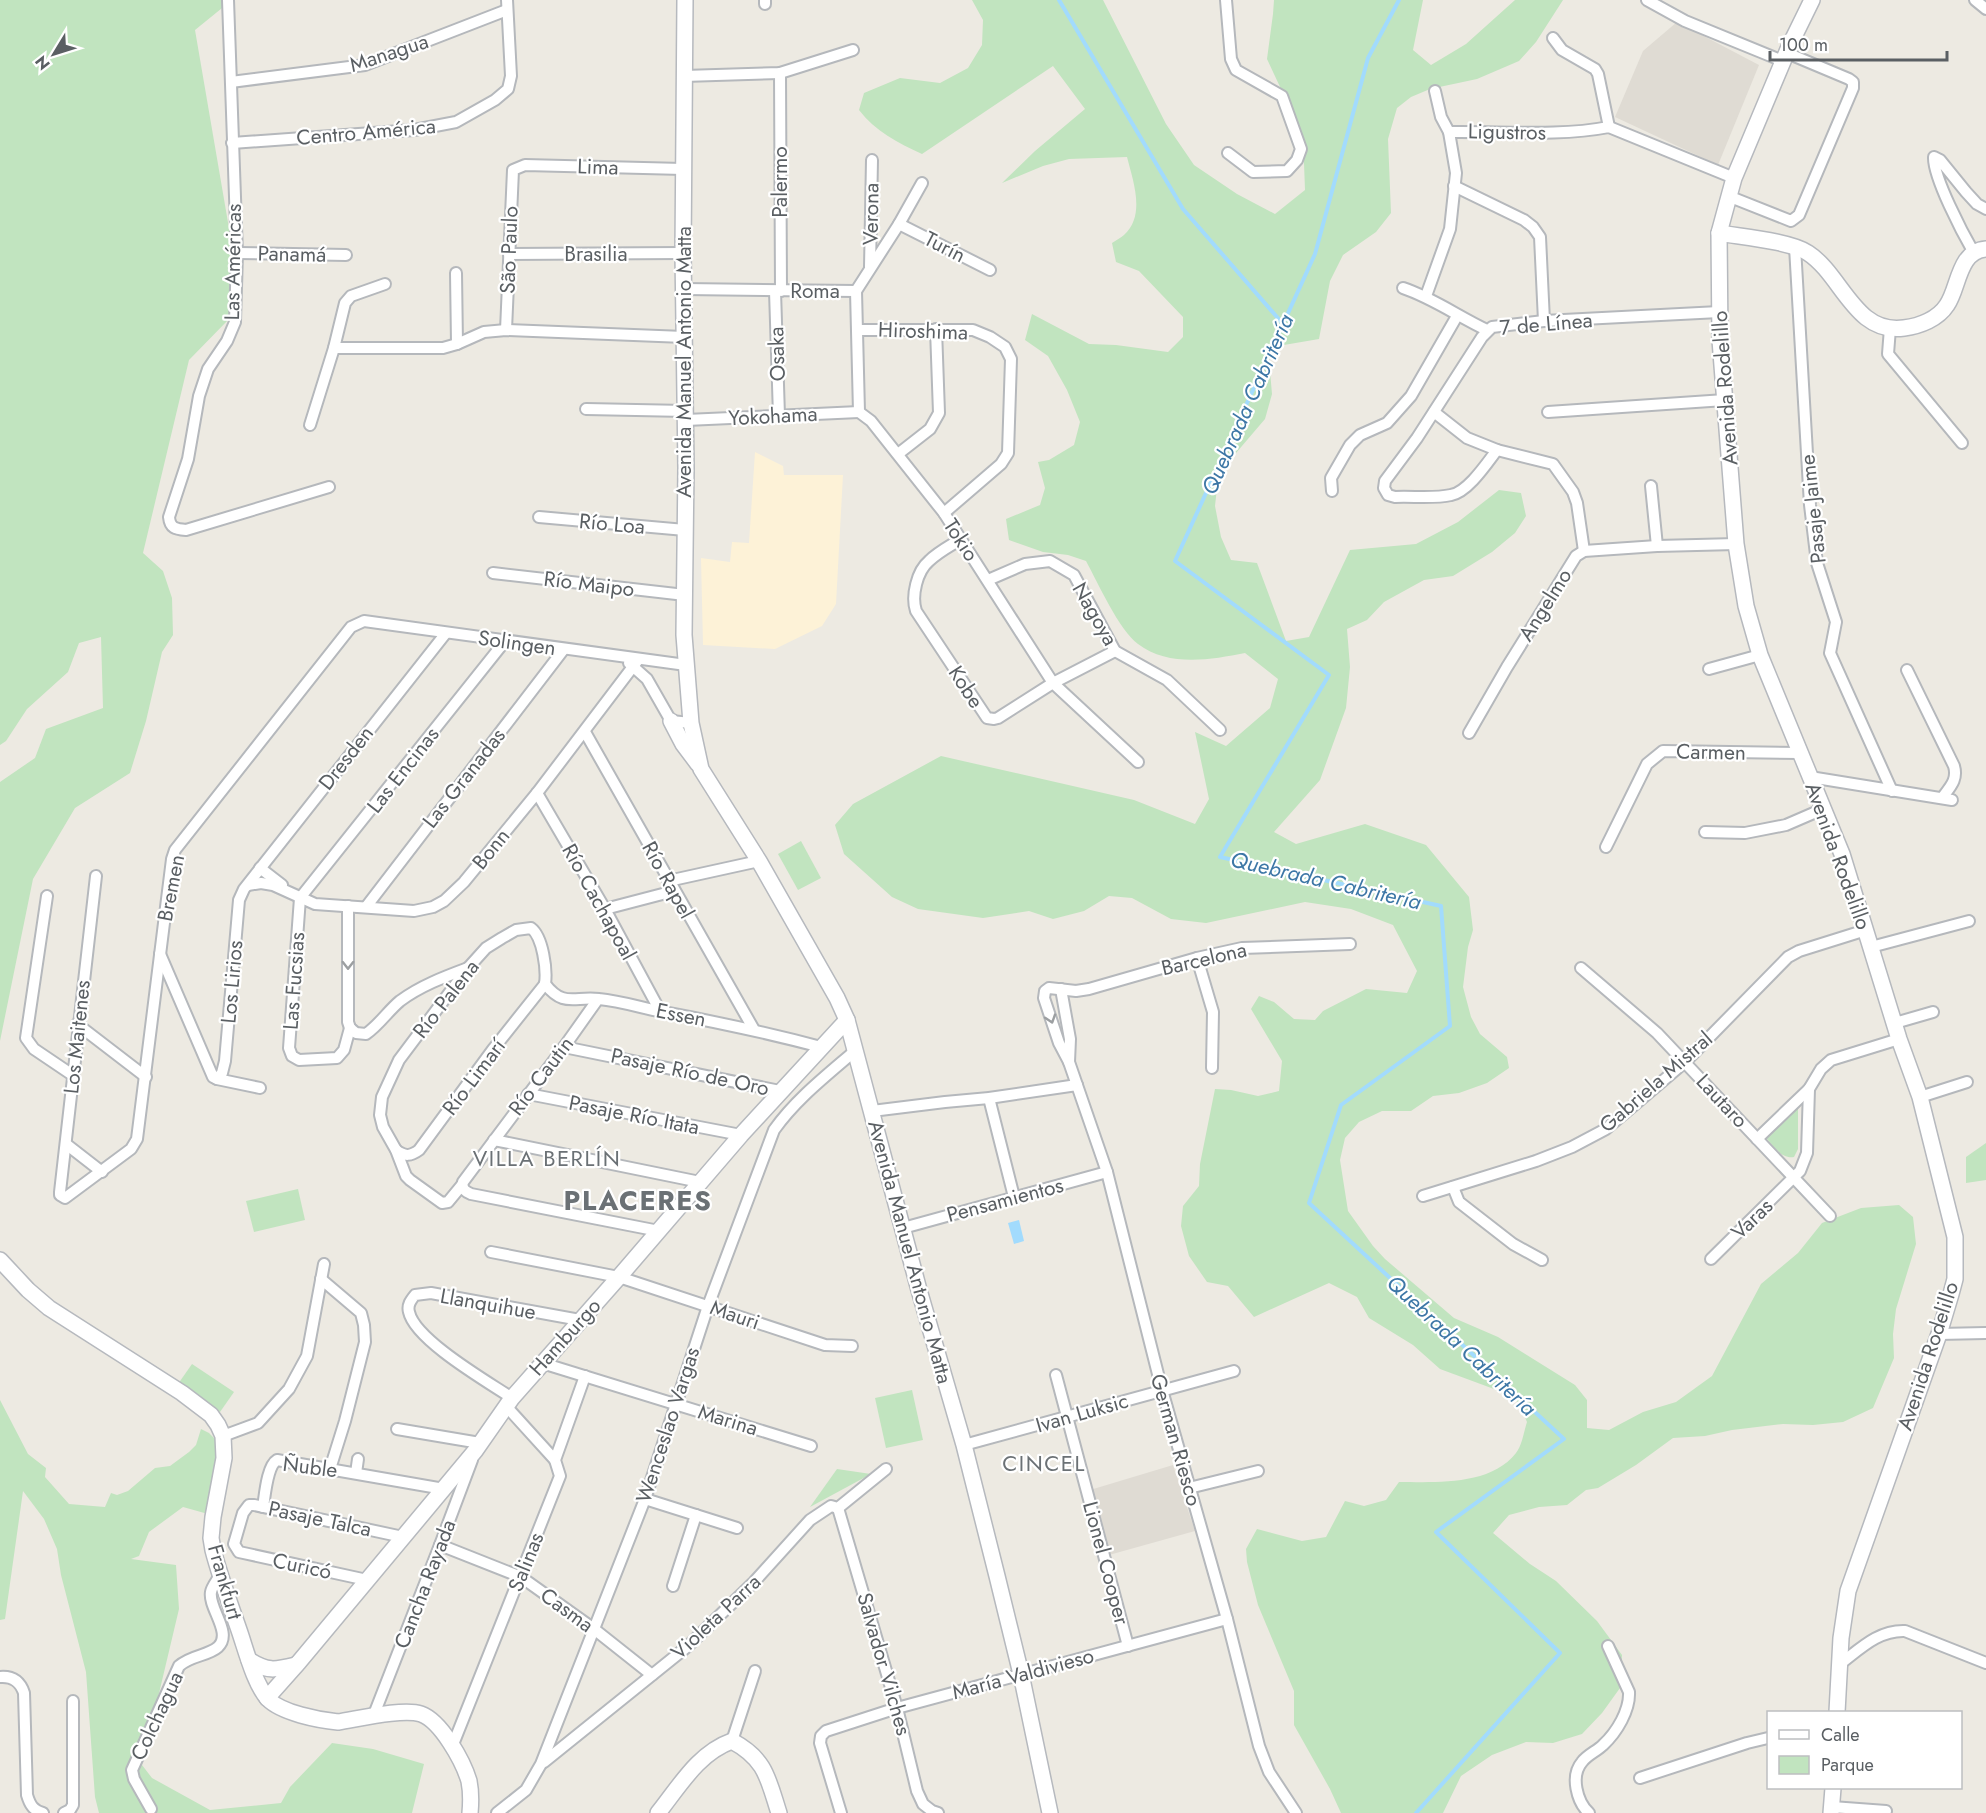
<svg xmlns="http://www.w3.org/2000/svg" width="1986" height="1813" font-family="Jost,sans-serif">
	<rect width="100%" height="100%" fill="#edeae2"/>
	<polygon fill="#fdf2d7" points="755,452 783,466 784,475 843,475 836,604 822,626 775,649 703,645 701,558 730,562 732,542 749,543"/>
	<g fill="#dfdbd3">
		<polygon points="1677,22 1759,65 1718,165 1615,117 1643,51"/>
		<polygon points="1173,1465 1195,1531 1109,1555 1090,1490"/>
	</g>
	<g fill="#c1e4bf">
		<polygon points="0,0 223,0 227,4 195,30 231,240 229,319 189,360 143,553 163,571 172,598 173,635 162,652 146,721 130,773 75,808 33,879 0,1041 0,782 35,758 46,729 103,708 101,637 79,643 68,672 27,709 6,741 0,745"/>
		<path d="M972 0H1103L1166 124 1194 165 1237 194 1275 214 1305 190 1303 136 1267 59 1273 14 1274 0H1423L1413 50 1431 65 1466 44 1515 0H1563L1536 42 1519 61 1477 79 1430 89 1411 97 1397 108 1388 139 1391 213 1376 232 1343 255 1330 281 1319 339 1278 346 1269 360 1272 394 1265 419 1236 453 1218 479 1215 506 1221 537 1231 560 1257 563 1286 641 1309 637 1350 550 1416 544 1458 522 1499 490 1521 493 1526 516 1515 533 1492 552 1453 576 1424 580 1384 602 1367 620 1347 629 1350 667 1346 708 1320 780 1274 832 1296 844 1365 824 1426 845 1469 897 1473 930 1468 947 1463 987 1471 1017 1480 1034 1507 1057 1509 1068 1487 1083 1459 1093 1433 1096 1411 1111H1382L1359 1122 1345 1138 1340 1160 1348 1211 1373 1246 1385 1259 1454 1318 1498 1337 1575 1385 1587 1400V1428L1609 1430 1643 1412 1676 1402 1712 1376 1761 1284 1798 1253 1822 1223 1861 1208 1899 1205 1913 1217 1916 1244 1896 1309 1893 1334 1894 1358 1873 1408 1843 1422 1813 1425 1783 1424 1732 1430 1705 1436 1673 1438 1636 1465 1598 1488 1586 1490 1567 1505 1539 1507 1509 1515 1493 1533 1530 1564 1556 1581 1597 1621 1622 1655 1620 1688 1602 1713 1582 1734 1553 1743 1526 1742 1492 1755 1461 1776 1443 1813H1341L1330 1789 1294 1725V1691L1258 1605 1247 1562 1246 1549 1257 1529 1302 1541 1326 1537 1345 1501 1364 1506 1386 1500 1399 1482C1436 1482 1490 1486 1516 1453 1522 1446 1524 1431 1527 1422L1518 1402 1494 1389 1440 1369 1413 1345 1369 1318 1357 1297 1329 1283 1254 1317 1228 1286 1207 1282 1189 1256 1181 1226 1183 1206 1199 1186 1200 1164 1215 1089 1231 1090 1258 1096 1279 1091 1282 1061 1251 1009 1259 996 1274 1002 1294 1019 1315 1020 1323 1011 1366 989 1407 993 1417 971 1393 925 1351 909 1305 902 1206 923 1171 919 1132 898 1109 896 1084 911 1053 919 1029 911 983 918 918 909 892 897 844 854 835 825 853 804 941 756 1134 800 1195 824 1209 799 1195 732 1226 746 1270 708 1278 679 1245 653C1210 660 1168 667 1138 644 1119 630 1098 583 1086 561L1068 555 1043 552 1009 540 1006 519 1040 505 1045 488 1038 462 1049 460 1074 445 1080 422 1067 390 1048 356 1025 340 1032 314 1089 344 1116 345 1168 352 1183 337V317L1139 271 1116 262 1112 243C1116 240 1121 238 1124 235 1146 215 1133 181 1127 157L1069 159 1043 166 1002 183 1035 151 1085 109 1053 66 922 154C898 143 875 131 859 110L864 93 900 78 940 83 968 68 982 45 983 20Z"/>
		<polygon points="801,841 821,878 798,890 778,854"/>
		<path d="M1798 1106V1149L1794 1157C1781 1159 1774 1146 1766 1138Z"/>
		<polygon points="1986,1143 1986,1180 1966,1183 1966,1157"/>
		<polygon points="298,1189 305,1220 254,1232 246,1201"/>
		<polygon points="192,1364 234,1392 220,1412 178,1384"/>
		<polygon points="912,1390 923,1440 886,1448 875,1398"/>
		<polygon points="0,1400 28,1454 46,1468 45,1477 69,1504 105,1507 111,1493 117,1495 128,1491 155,1468 170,1466 189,1452 196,1445 201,1429 209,1433 215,1439 221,1455 208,1514 183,1507 149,1532 139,1556 131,1559 176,1565 179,1609 142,1765 152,1778 210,1810 281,1803 290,1787 332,1743 373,1749 424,1764 412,1813 99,1813 95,1797 86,1672 61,1575 57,1549 44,1519 23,1491 5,1619 0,1620"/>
		<polygon points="837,1469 871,1474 810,1507"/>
	</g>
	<polygon fill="#a2dbfd" points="1019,1220 1024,1241 1014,1244 1008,1223"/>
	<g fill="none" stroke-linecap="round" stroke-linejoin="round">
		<g stroke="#a2dbfd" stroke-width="4">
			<polyline points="1059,0 1183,209 1283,324"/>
			<polyline points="1399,0 1368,58 1315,254 1175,561 1329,675 1220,857 1441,906 1450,1026 1341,1105 1309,1203 1564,1439 1436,1532 1560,1653 1416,1813"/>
		</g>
		<g stroke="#b5b8bc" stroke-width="14">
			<g id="street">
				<path d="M228 0 237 253 235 322 227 341 208 369 199 396 188 459 169 517C170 528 175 529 186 530L329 487"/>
				<polyline points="765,0 765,4"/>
				<polyline points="1226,0 1231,59 1236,70 1282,96 1301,149 1297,160 1287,171 1253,172 1228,153"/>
				<polyline points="1647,0 1685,21 1783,61"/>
				<polyline points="1975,0 1986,9"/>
				<polyline points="1553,38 1562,50 1595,69 1598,74 1609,127"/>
				<polyline points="780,73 781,291"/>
				<polyline points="684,76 780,73 853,50"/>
				<polyline points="231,82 365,65 507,10"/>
				<path d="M1435 91 1441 117 1449 132C1501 131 1557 137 1609 127L1734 178"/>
				<polyline points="232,143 414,130 456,122 495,100 508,89 511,76 507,0"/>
				<polyline points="1454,186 1524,220 1533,227 1540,237 1544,321"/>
				<polyline points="1728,196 1791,221 1799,215 1853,88 1853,82 1849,79 1787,53"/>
				<polyline points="899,224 990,270"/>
				<polyline points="1795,247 1810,505 1817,563 1836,622 1830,653 1892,791"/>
				<polyline points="237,253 346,255"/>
				<path d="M1974 253C1963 234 1933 177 1934 157L1940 160 1966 192 1977 204 1986 209"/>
				<polyline points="509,254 683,253"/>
				<polyline points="870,267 872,160"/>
				<polyline points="456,273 457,344"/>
				<path d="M1403 288C1433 298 1459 317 1487 330"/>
				<polyline points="684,289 856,291"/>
				<polyline points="775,291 779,416"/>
				<polyline points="856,291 859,412 871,421 944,513 1053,683 1138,762"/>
				<polyline points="856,291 899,224 922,183"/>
				<polyline points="1426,296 1450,229 1456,173 1449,132"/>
				<polyline points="1890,328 1888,354 1962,443"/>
				<polyline points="506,330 513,170 525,165 683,169"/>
				<polyline points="858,330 973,330 990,337 1005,347 1011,359 1008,453 1001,464 944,513"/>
				<polyline points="334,348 443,348 457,344 484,332 506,330 684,337"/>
				<polyline points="586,409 686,411"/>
				<polyline points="1434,412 1467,438 1497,450 1553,464 1573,492 1577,503 1584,551"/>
				<polyline points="1548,412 1725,400"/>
				<polyline points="686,420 859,412"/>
				<polyline points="310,425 334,348 345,303 351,296 385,284"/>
				<path d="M1497 450C1487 463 1468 492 1451 495 1433 499 1413 496 1395 497L1388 495 1384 488 1385 481 1417 438 1482 337 1492 327 1544 321 1719 312"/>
				<polyline points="898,454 930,429 939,413 936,329"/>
				<polyline points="1651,486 1657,546"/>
				<polyline points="1332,491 1331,478 1350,445 1360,435 1387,423 1411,396 1457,316"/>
				<polyline points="539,517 685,530"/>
				<path d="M961 539C950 546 938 552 929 561 917 571 911 596 916 611L987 718 994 719 998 718 1053 683 1115 651"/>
				<polyline points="493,573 685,595"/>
				<polyline points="988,580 1025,564 1050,561 1074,575 1115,651 1167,680 1220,730"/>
				<polyline points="629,663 647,679 671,721 691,723"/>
				<polyline points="1709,669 1760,655"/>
				<path d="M1907 670 1954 766C1958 780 1950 787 1942 798"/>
				<polyline points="585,732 753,1028"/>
				<polyline points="1469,733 1507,667 1576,556 1584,551 1657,546 1736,544"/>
				<polyline points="1810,777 1952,800"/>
				<polyline points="537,793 605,909 660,1011"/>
				<polyline points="1705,832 1745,833 1786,825 1823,809"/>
				<polyline points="1606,847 1647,764 1663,751 1800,753"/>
				<polyline points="260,868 282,885"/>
				<polyline points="96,876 60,1192 60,1195 65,1198 131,1149 137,1139 172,859 175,850 351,627 364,621 686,665"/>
				<polyline points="668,881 759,861"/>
				<polyline points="248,885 261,883 273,885 315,904 414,911 433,907 444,901 464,882 537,793 638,660"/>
				<polyline points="47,896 26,1038 34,1049 74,1076"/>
				<polyline points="348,906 348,1022 350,1028"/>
				<polyline points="366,907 564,649"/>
				<polyline points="605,909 674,891"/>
				<polyline points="1871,947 1969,921"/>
				<polyline points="160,954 213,1077 217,1079 260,1088"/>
				<polyline points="1197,958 1213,1012 1212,1068"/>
				<polyline points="1581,968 1657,1033 1830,1216"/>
				<path d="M545 984C564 1008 574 996 599 999 621 1001 642 1008 663 1012 717 1022 768 1033 821 1047"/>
				<polyline points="1061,989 1070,1039 1069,1062"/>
				<path d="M598 999 564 1047 463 1182C461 1189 466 1192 471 1194L659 1231"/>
				<polyline points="1895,1023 1933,1012"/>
				<polyline points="77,1024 146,1077"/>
				<polyline points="350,1028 344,1050 337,1058 299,1060 292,1056 289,1048 300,898 505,641"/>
				<path d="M350 1028 356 1033 366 1034C379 1025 388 1011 400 1001 420 986 444 977 468 968"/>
				<polyline points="564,1047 780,1091"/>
				<polyline points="217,1079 222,1073 225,1061 239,900 244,889 446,633"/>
				<polyline points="528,1094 741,1135"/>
				<polyline points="1920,1097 1967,1082"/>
				<polyline points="989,1098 1014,1197"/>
				<polyline points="872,1111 945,1102 989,1098 1077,1085"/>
				<polyline points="1757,1139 1809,1089 1821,1069 1831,1060 1899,1039"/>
				<polyline points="494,1140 700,1182"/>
				<polyline points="66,1144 102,1172"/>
				<path d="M396 1150C405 1157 411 1156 419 1150L494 1048 545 984"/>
				<path d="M462 1185 448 1202 442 1203 410 1180 406 1176 396 1150 383 1127 380 1115 382 1097 399 1060 468 968 486 948 502 938 516 930 531 928C543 937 547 970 545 984"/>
				<polyline points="1453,1187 1459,1202 1513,1244 1542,1260"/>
				<polyline points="1423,1196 1536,1161 1572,1147 1606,1129 1685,1062 1788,957 1799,951 1866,930"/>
				<polyline points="903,1228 1107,1172"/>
				<polyline points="491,1252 619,1277 825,1345 852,1346"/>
				<polyline points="1711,1259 1800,1171 1807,1153 1809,1089"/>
				<polyline points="321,1279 361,1313 364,1325 365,1342 345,1421 330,1469"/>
				<polyline points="1939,1334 1986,1333"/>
				<polyline points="542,1363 811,1446"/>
				<polyline points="1056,1375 1128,1646"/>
				<path d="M512 1398C488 1382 415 1340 409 1312 407 1305 411 1300 415 1295L431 1293 580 1320"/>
				<polyline points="506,1406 555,1460"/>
				<polyline points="397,1429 480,1443"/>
				<polyline points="223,1436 258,1423 289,1389 307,1356 324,1264"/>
				<polyline points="964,1445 1234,1371"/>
				<polyline points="356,1473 358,1459"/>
				<polyline points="1189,1488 1258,1471"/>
				<polyline points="645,1499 737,1528"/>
				<path d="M263 1507C265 1495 267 1466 277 1460L444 1489"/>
				<polyline points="838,1508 897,1708 917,1791 923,1804 932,1811 938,1813"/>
				<polyline points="440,1545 521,1577 594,1629 652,1675"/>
				<polyline points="367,1580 239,1552 234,1544 243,1513 249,1505 254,1505 403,1537"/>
				<polyline points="673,1586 696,1515"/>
				<path d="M1840 1664C1860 1649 1878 1630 1905 1631L1986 1663"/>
				<path d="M0 1677C12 1676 20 1681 24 1693L27 1795C30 1805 33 1810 43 1813"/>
				<polyline points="373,1717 440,1545 472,1460"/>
				<polyline points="732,1741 755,1671"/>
				<polyline points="452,1747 560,1476 555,1460 585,1376"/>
				<polyline points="544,1762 688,1646 754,1582 810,1520 831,1506 838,1508 886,1469"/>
				<polyline points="1640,1778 1747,1743 1768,1738"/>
				<polyline points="1832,1807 1886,1811"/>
				<path d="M151 1809 134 1779 132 1770 179 1666C191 1655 208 1656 218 1647 233 1633 208 1608 211 1592 212 1586 217 1581 220 1575"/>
				<polyline points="64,1813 70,1810 73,1805 73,1701"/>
				<path d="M497 1813 526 1790 541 1764 645 1499 708 1306 774 1130C796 1099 827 1075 856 1050"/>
				<polyline points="841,1813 820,1743 821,1736 826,1731 897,1708 1227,1619"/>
				<polyline points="1296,1813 1269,1772 1259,1746 1227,1619 1162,1390 1107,1172 1069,1062 1059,1043 1044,998 1045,991 1049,988 1076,991 1089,989 1197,958 1242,948 1350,944"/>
				<path d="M1589 1813C1577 1802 1570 1776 1582 1762 1587 1755 1597 1751 1603 1745 1617 1732 1630 1710 1629 1692L1608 1646"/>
			</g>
		</g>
		<g stroke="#b6b9be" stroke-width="18">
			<g id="secondary">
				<polyline points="685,0 683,253 686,468 684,635 691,723 701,769 759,861 837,998 847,1020 919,1290 964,1445 997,1576 1021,1674 1050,1813"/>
				<polyline points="1812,0 1789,47 1734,178 1719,233 1720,340 1736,544 1746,606 1760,655 1842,854 1899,1039 1920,1097 1955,1237 1955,1279 1951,1294 1939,1334 1848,1591 1841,1638 1837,1712"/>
				<path d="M1719 233C1742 237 1790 241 1808 253 1842 275 1855 335 1904 328 1920 326 1938 319 1947 305 1959 288 1958 251 1986 249"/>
				<polyline points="671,721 683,744 698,764"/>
				<path d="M0 1260 28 1290 49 1308 182 1393 211 1415 218 1425 223 1436 224 1458 213 1517 211 1538 213 1550C220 1577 230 1604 239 1630 246 1650 254 1683 268 1699 282 1713 318 1720 338 1722 358 1719 403 1708 421 1714 441 1721 463 1761 469 1781 471 1791 471 1802 470 1813"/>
				<path d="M249 1660C268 1672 275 1670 296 1665"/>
				<polyline points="267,1698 299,1662 475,1451 512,1398 619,1277 741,1135 847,1020"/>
				<path d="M658 1813C679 1787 698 1753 732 1741 766 1759 768 1779 779 1813"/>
				<polyline points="1831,1813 1833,1788"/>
			</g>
		</g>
		<use href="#street" stroke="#fff" stroke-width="10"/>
		<use href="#secondary" stroke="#fff" stroke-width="15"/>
	</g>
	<defs><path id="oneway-chevron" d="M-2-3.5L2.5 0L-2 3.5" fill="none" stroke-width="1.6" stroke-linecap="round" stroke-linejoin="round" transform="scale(1.5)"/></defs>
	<g stroke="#9c9fa1">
		<use href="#oneway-chevron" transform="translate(348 965) rotate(90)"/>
		<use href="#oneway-chevron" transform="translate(1051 1019) rotate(72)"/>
	</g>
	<g text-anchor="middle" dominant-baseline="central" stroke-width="4.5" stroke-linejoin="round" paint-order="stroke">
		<g font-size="21" fill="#5a5f63" stroke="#fff">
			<text transform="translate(389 53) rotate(-18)">Managua</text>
			<text transform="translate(366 132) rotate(-5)">Centro América</text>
			<text transform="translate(1507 132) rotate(1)">Ligustros</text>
			<text transform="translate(598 167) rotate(2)">Lima</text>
			<text transform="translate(780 182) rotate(-90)">Palermo</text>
			<text transform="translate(871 214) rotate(-89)">Verona</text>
			<text transform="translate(945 247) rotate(27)">Turín</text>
			<text transform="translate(509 250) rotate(-88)">São Paulo</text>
			<text transform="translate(292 254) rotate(1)">Panamá</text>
			<text x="596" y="254">Brasilia</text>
			<text transform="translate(233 262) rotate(-89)">Las Américas</text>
			<text x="815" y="291">Roma</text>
			<text transform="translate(1546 324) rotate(-5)">7 de Línea</text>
			<text transform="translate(923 331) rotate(2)">Hiroshima</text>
			<text transform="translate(777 354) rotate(-92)">Osaka</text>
			<text transform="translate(684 362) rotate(-90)">Avenida Manuel Antonio Matta</text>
			<text transform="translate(1725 388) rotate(-94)">Avenida Rodelillo</text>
			<text transform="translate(773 416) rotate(-3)">Yokohama</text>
			<text transform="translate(1813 509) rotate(-96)">Pasaje Jaime</text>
			<text transform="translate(612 524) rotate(5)">Río Loa</text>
			<text transform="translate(961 540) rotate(57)">Tokio</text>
			<text transform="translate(589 584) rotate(7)">Río Maipo</text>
			<text transform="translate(1545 605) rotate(-58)">Angelmo</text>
			<text transform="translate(1095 614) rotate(60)">Nagoya</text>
			<text transform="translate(517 643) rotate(8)">Solingen</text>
			<text transform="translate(966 687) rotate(57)">Kobe</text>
			<text transform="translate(1711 752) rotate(1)">Carmen</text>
			<text transform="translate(346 758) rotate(-52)">Dresden</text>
			<text transform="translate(403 770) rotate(-52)">Las Encinas</text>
			<text transform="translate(464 778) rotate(-52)">Las Granadas</text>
			<text transform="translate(491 849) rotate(-51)">Bonn</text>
			<text transform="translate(1838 856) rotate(70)">Avenida Rodelillo</text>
			<text transform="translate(668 880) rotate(61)">Río Rapel</text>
			<text transform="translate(171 888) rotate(-79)">Bremen</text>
			<text transform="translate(599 902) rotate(61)">Río Cachapoal</text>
			<text transform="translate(1204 959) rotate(-13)">Barcelona</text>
			<text transform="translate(294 981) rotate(-86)">Las Fucsias</text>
			<text transform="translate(232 982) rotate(-85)">Los Lirios</text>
			<text transform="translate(446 999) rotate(-52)">Río Palena</text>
			<text transform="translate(681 1015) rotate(11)">Essen</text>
			<text transform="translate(77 1037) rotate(-84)">Los Maitenes</text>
			<text transform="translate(690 1072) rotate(12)">Pasaje Río de Oro</text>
			<text transform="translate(541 1076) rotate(-53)">Río Cautin</text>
			<text transform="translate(474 1077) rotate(-53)">Río Limarí</text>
			<text transform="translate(1656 1082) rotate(-41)">Gabriela Mistral</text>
			<text transform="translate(1722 1101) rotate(47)">Lautaro</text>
			<text transform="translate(634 1115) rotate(11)">Pasaje Río Itata</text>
			<text transform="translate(1005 1200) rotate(-15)">Pensamientos</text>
			<text transform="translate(1752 1219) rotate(-44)">Varas</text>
			<text transform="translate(910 1252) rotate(75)">Avenida Manuel Antonio Matta</text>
			<text transform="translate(488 1304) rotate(10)">Llanquihue</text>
			<text transform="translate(735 1315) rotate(19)">Mauri</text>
			<text transform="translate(565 1337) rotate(-48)">Hamburgo</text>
			<text transform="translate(1928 1356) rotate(-72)">Avenida Rodelillo</text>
			<text transform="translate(1082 1413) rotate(-16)">Ivan Luksic</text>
			<text transform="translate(728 1420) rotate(17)">Marina</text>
			<text transform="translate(668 1425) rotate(-72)">Wenceslao Vargas</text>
			<text transform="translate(1176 1440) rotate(74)">German Riesco</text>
			<text transform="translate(310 1467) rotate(7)">Ñuble</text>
			<text transform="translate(320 1519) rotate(12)">Pasaje Talca</text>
			<text transform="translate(526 1562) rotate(-68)">Salinas</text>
			<text transform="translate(1106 1563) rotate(75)">Lionel Cooper</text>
			<text transform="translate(302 1566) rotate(12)">Curicó</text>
			<text transform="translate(225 1582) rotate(74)">Frankfurt</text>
			<text transform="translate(425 1584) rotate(-69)">Cancha Rayada</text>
			<text transform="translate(567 1610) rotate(36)">Casma</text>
			<text transform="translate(716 1617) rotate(-43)">Violeta Parra</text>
			<text transform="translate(884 1664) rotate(74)">Salvador Vilches</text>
			<text transform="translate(1023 1674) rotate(-15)">María Valdivieso</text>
			<text transform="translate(157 1716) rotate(-65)">Colchagua</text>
		</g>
		<g font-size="22" font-style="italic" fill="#3d77a6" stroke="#fff">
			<text transform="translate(1247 404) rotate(-66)">Quebrada Cabritería</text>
			<text transform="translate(1326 880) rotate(13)">Quebrada Cabritería</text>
			<text transform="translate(1462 1345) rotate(43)">Quebrada Cabritería</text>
		</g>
		<g font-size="22" letter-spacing="1.5" fill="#6b7175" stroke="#fff">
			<text x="547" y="1158">VILLA BERLÍN</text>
			<text x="1044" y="1463">CINCEL</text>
		</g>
		<g font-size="27" font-weight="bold" letter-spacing="1.5" fill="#6b7175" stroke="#fff">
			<text x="638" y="1200">PLACERES</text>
		</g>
	</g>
	<rect x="1767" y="1711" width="195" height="78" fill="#ffffff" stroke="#bdbfc1" stroke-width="1.5"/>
	<rect x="1779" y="1730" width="30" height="9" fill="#ffffff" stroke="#bdbfc1" stroke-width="1.5"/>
	<text x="1821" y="1741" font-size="18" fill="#5a5f63">Calle</text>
	<rect x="1779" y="1756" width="30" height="18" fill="#c1e4bf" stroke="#bdbfc1" stroke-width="1.5"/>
	<text x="1821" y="1771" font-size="18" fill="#5a5f63">Parque</text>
	<g transform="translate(54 54) rotate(232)" stroke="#ffffff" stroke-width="4.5" paint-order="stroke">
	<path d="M0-4.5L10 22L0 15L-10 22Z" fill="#5a5f63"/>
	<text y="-9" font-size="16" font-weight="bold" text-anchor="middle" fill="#5a5f63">N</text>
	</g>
	<path d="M1770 51v9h177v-9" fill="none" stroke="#5a5f63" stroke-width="3"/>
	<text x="1779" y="51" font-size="18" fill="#5a5f63" stroke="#ffffff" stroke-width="4.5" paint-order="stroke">100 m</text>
</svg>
